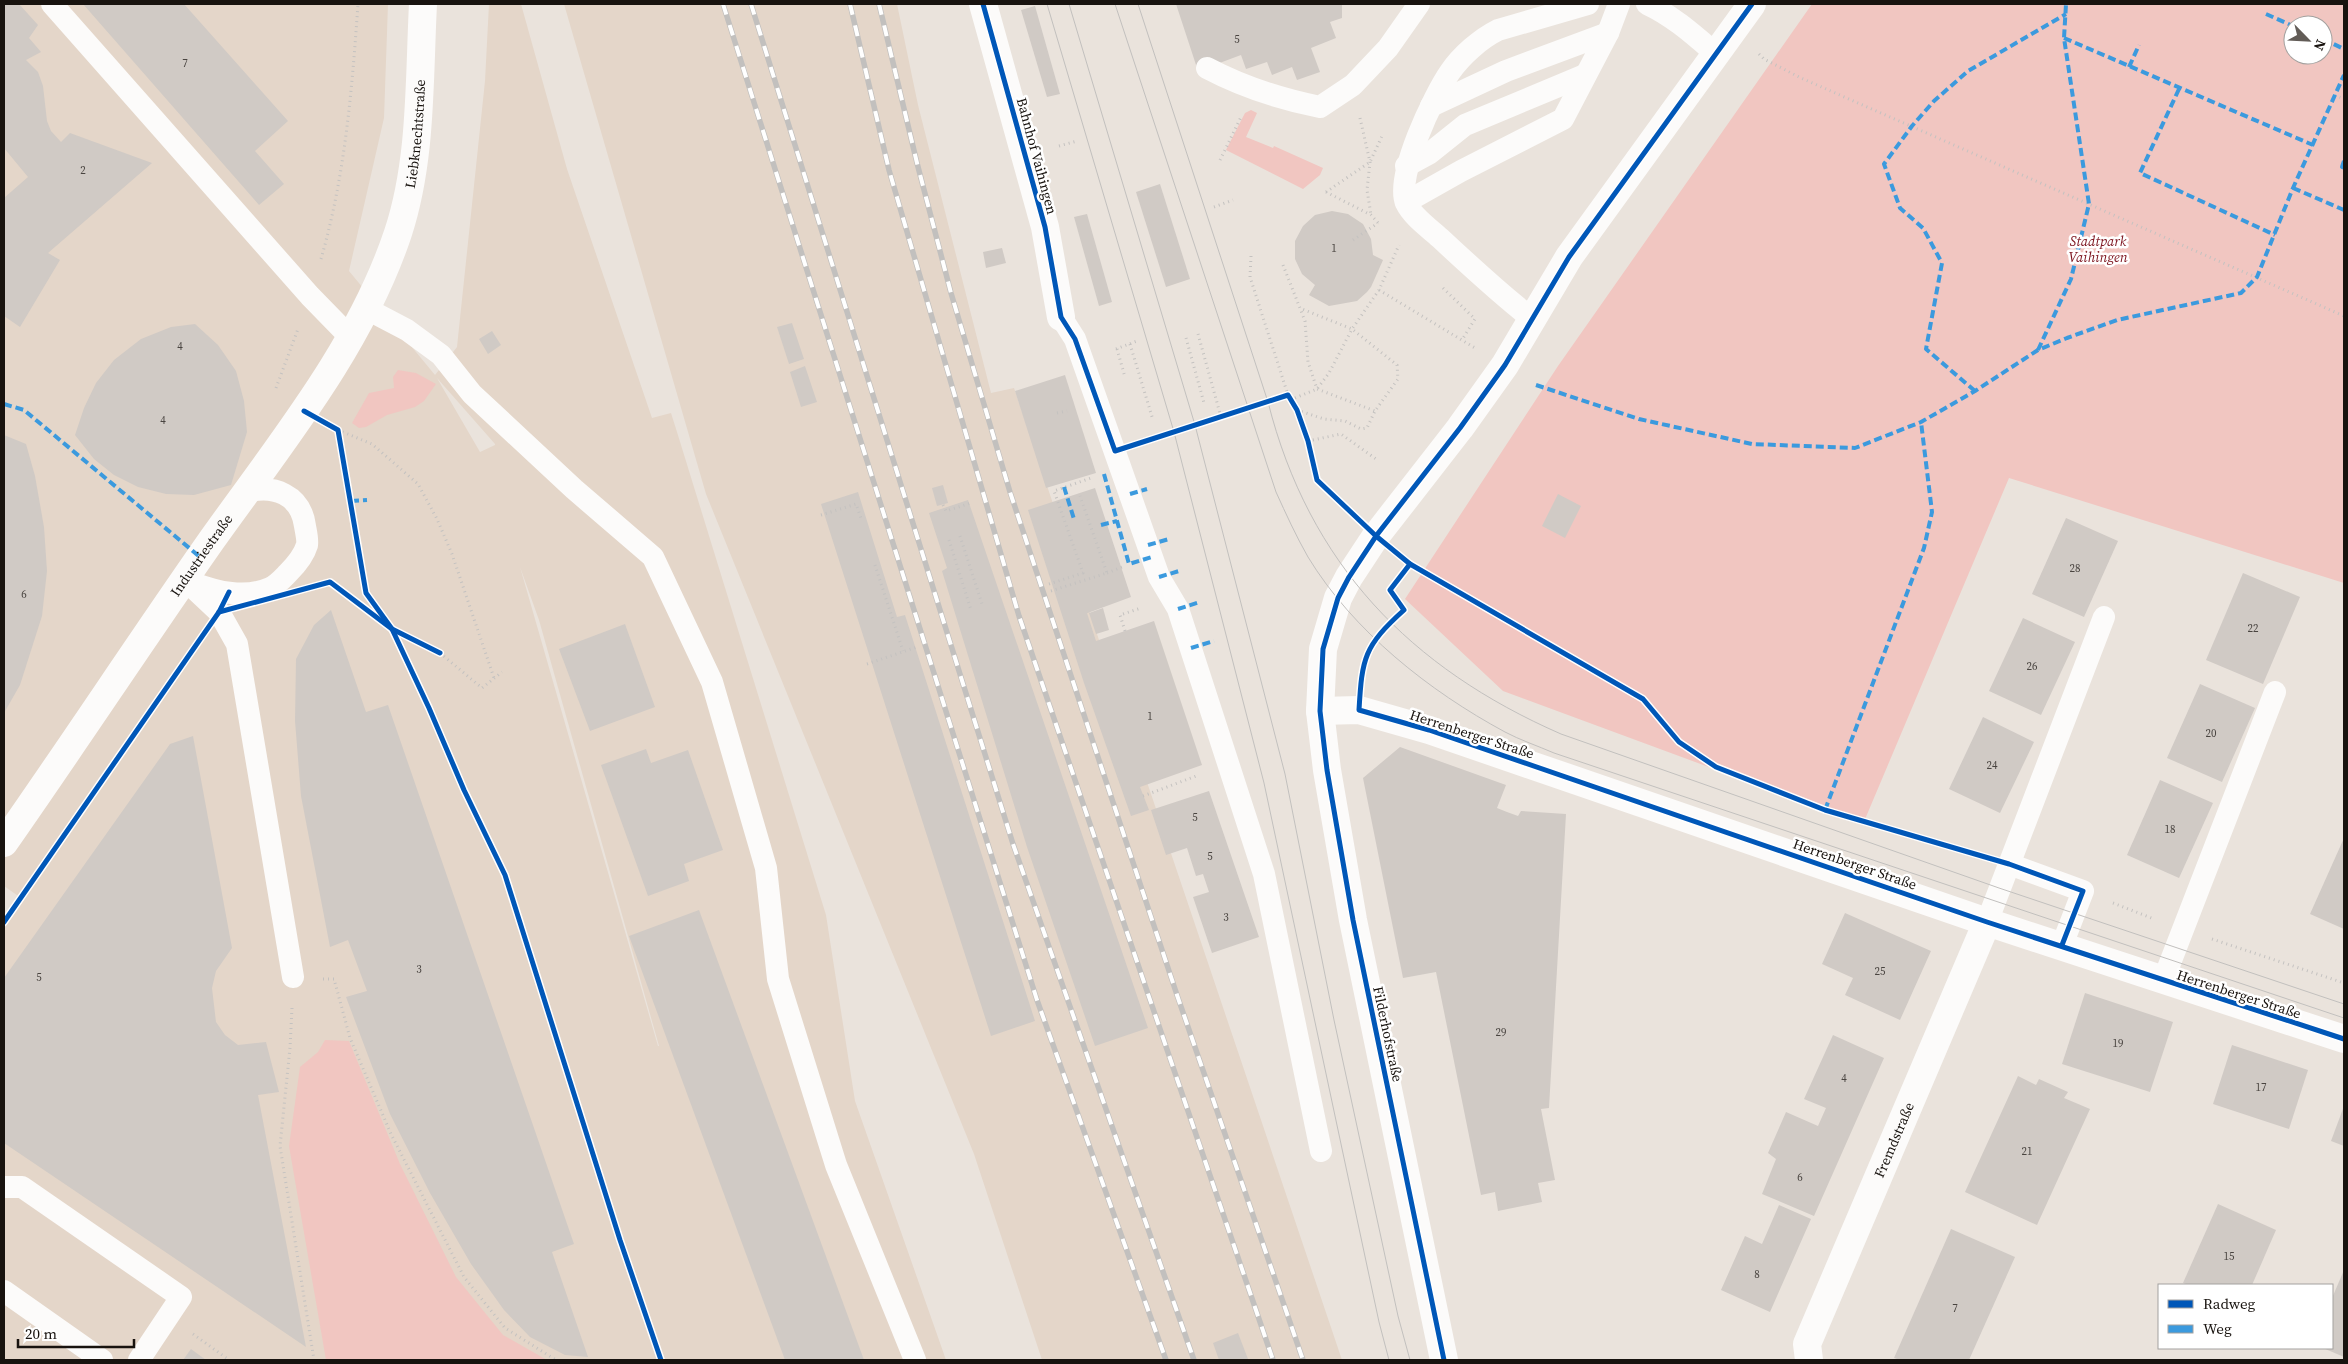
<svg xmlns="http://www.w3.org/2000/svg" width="2348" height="1364" font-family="'Source Serif 4',serif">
	<rect width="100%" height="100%" fill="#eae3dc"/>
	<g fill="#e4d6c9" fill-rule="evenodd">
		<path d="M4 4H388L384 118 349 271 435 375 457 347 485 81 489 4H521L567 169 652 418 671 413 677 432 826 915 855 1101 946 1360H4V929L24 900 4 886ZM437 378 495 444V445L480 452ZM520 567 539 620 659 1046H658Z"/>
		<polygon points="564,4 897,4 918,105 991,393 1014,388 1342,1360 1042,1360 974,1154 706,494"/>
	</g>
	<g fill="#f1c6c1" fill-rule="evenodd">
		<path d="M1812 4H2344V583L2009 478 1863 824 1503 691 1405 599 1558 366ZM2293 25H2323V55H2293Z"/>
		<polygon points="1251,110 1257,113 1246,137 1273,148 1274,146 1323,168 1320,175 1303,189 1226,150 1245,113"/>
		<polygon points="398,370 416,373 436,384 424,401 415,407 387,415 366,427 359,428 352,423 369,393 394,388 393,377"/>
		<polygon points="325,1040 349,1041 400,1164 456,1277 503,1335 547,1360 326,1360 289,1146 300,1067 318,1052"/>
	</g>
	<g fill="#d0cac5">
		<polygon points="4,4 19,4 38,25 29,38 41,52 26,60 38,72 43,86 47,121 51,131 61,142 70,133 152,163 48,253 60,260 20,327 4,316 4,198 28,177 4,148"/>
		<polygon points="83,4 184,4 288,121 255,151 284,184 259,205"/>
		<polygon points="1176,4 1342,4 1342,18 1330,22 1336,38 1311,48 1320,72 1297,80 1292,67 1272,75 1267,62 1246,69 1241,55 1198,71"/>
		<polygon points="1035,6 1060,94 1047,97 1021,10"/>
		<polygon points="1160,184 1190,279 1166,287 1136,192"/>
		<polygon points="1332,211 1348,214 1363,224 1371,239 1373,255 1383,260 1371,287 1367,292 1357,301 1329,306 1309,295 1315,285 1302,274 1295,259 1295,241 1303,226 1315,215"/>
		<polygon points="1087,214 1112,302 1099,306 1074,217"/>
		<polygon points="1002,248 1006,263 986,268 983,252"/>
		<polygon points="792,323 804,359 789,364 777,327"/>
		<polygon points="195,324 218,345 236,371 244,401 247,432 231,485 194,495 166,494 138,487 114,475 94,459 75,435 84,408 96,383 114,360 141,339 171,327"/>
		<polygon points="492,331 501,345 488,354 479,339"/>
		<polygon points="805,366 817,402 801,407 790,372"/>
		<polygon points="1065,375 1096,473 1046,488 1015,391"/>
		<polygon points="4,435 26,444 35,476 44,527 47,571 42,616 20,685 4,713"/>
		<polygon points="943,485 948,503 937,506 932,488"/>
		<polygon points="1095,488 1131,597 1085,614 1087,613 1096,641 1154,621 1202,765 1140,787 1149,810 1131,816 1084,683 1028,510"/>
		<polygon points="858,492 897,617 905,615 1035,1021 991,1036 821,504"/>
		<polygon points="1558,494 1581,506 1565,538 1542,526"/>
		<polygon points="968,500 1148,1028 1095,1046 1027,847 942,571 947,568 929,513"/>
		<polygon points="2066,518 2118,541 2084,617 2032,594"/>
		<polygon points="2243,573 2300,597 2263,684 2206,660"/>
		<polygon points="1103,608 1109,630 1096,634 1089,613"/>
		<polygon points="331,610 366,712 388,705 574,1244 552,1252 588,1357 565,1355 530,1337 504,1310 471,1264 430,1193 390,1114 346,997 367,991 348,940 330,947 301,796 295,721 296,659 314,625"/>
		<polygon points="2023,618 2075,642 2041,715 1989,691"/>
		<polygon points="625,624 655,707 590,731 559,649"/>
		<polygon points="2200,684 2255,708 2222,782 2167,758"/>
		<polygon points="1983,717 2034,742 2000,813 1949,789"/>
		<polygon points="193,736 232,948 216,971 212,988 216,1022 225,1035 238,1045 266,1042 279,1092 258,1095 306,1347 4,1143 4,978 170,744"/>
		<polygon points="1400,747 1506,785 1497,808 1507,812 1518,816 1521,811 1566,814 1549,1108 1541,1109 1555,1180 1538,1183 1542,1202 1498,1211 1495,1192 1481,1195 1436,972 1403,978 1363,778"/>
		<polygon points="646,749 651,763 688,750 723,850 684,864 689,881 648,896 601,765"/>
		<polygon points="2160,780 2213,803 2179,878 2127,855"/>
		<polygon points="1209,791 1259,937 1212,953 1193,897 1209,892 1203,874 1196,876 1187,848 1166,855 1151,810"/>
		<polygon points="2344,838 2344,929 2310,914"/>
		<polygon points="699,910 864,1360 785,1360 629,936"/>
		<polygon points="1845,913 1931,951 1900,1020 1845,995 1853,978 1822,964"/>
		<polygon points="2085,993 2173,1022 2150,1092 2062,1064"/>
		<polygon points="1833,1035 1884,1058 1814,1216 1762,1194 1776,1159 1768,1153 1786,1112 1818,1126 1826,1108 1804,1099"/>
		<polygon points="2232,1045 2308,1070 2289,1129 2213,1104"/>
		<polygon points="2018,1076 2036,1085 2039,1079 2068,1092 2064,1098 2090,1109 2037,1225 1965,1192"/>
		<polygon points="2344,1106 2344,1146 2331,1141"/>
		<polygon points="2218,1204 2276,1230 2252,1285 2189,1285 2183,1283"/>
		<polygon points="1779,1205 1811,1219 1770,1312 1721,1290 1745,1236 1762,1244"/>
		<polygon points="1951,1229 2015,1257 1969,1360 1900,1360 1894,1358"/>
		<polygon points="2344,1270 2344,1357 2323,1348 2332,1348 2332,1298"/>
		<polygon points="1238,1333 1248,1359 1219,1360 1213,1343"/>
		<polygon points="191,1349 206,1360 183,1360"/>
	</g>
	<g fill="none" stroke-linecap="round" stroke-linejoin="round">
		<g stroke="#c4c2c0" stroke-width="3" stroke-dasharray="1 4" stroke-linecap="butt">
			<polyline points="1759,54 1764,59 1801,78 2344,316"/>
			<polyline points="2335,95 2344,99"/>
			<polyline points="1360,118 1370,162 1367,190 1371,215"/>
			<polyline points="1059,146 1077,141"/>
			<polyline points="1220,160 1241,117"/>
			<polyline points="1326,192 1370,162 1382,136"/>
			<polyline points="1326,192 1371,215 1379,224"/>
			<polyline points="1214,207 1233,200"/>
			<polyline points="1353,240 1378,223"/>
			<polyline points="1251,256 1250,277 1288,395 1297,410 1308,441 1317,480 1351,512"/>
			<path d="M321 259C345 176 352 90 358 4"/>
			<polyline points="1283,265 1305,321 1308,362 1317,389 1375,411"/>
			<polyline points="1443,288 1475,319 1462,340"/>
			<polyline points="1379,290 1475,348"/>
			<polyline points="1198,334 1221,417"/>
			<polyline points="1186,338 1204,403"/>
			<polyline points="1130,344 1153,420"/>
			<polyline points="1116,349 1137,341"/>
			<polyline points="1117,349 1125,377"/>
			<polyline points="276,388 298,329"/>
			<polyline points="1295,398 1317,389 1329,373 1352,329 1302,309"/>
			<polyline points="1297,410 1324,419 1345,421 1361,429 1367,428 1375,411 1398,379 1397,365 1352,329 1379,290 1399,245"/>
			<polyline points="1057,413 1067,411"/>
			<polyline points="338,430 372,444 418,484 437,519 452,554 494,678"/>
			<polyline points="1145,441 1288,395"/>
			<polyline points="1308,441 1341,434 1376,459"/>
			<polyline points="943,505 946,511 971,503"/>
			<polyline points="821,515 856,504 862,521"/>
			<polyline points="960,536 983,607"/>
			<polyline points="949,540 971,610"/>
			<polyline points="875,565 903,651"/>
			<polyline points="1107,573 1122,567"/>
			<polyline points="1049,584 1083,573 1054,491 1091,478"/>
			<polyline points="1051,591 1107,573 1080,496"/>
			<polyline points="1125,631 1120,615 1141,608"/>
			<polyline points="440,653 482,688 502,672"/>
			<polyline points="867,664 917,647"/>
			<path d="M1361 676C1367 644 1380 631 1404 610L1390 590 1410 564 1402 557"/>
			<polyline points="1143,796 1199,775"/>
			<polyline points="2113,903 2154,919"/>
			<polyline points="2212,939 2344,983"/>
			<polyline points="323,979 334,979 350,1038 391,1134 464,1277 505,1328 556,1360"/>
			<polyline points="292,1008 290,1048 280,1146 314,1360"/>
			<polyline points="193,1334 229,1360"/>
		</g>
		<g stroke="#fcfbfa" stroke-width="22">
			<polyline points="52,4 310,296 349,336"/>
			<path d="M1647 4C1673 16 1694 35 1716 54"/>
			<path d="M1207 68C1243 87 1280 99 1320 107L1353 85 1388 48 1419 4"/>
			<polyline points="1431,106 1506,71 1608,33"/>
			<polyline points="1406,166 1430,153 1465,125 1585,75"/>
			<polyline points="1406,202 1461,171 1563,119 1608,33 1619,4"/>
			<polyline points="365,308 407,330 441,355 472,394 574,489 653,557 712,682 766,868 778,979 836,1165 915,1360"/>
			<polyline points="1061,317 1075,339 1159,577 1178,609 1264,874 1321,1151"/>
			<path d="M1531 318C1499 293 1470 266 1440 238 1429 228 1412 216 1406 203 1395 176 1434 95 1450 72 1461 56 1480 39 1498 30L1588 4"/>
			<polyline points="185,580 219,612 237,644 293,977"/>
			<path d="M193 583C217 592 245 599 270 588 277 585 283 578 288 573 295 566 304 555 307 545 308 540 306 532 305 526 301 495 274 484 246 492"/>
			<polyline points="2009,864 2083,891 2062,945"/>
			<polyline points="1987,922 2104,617"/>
			<polyline points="2163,981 2275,692"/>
			<polyline points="4,1187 22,1187 181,1297 139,1360"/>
			<polyline points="4,1291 102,1360"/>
		</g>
		<g stroke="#fcfbfa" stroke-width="28">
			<polyline points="983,4 1045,227 1061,317"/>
			<polyline points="1320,711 1359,710 1429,730 1987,922 2344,1039"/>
			<path id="s1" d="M1809 1360 1807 1344 1987 922"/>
		</g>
		<g stroke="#fcfbfa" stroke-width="28">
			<path id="s2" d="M4 843C74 743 141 641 211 541 280 444 360 347 398 233 422 160 419 80 423 4"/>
			<polyline points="1444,1360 1353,920 1327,770 1320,711 1323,649 1338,598 1349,577 1376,536 1460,428 1505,365 1569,257 1752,4"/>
		</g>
		<g stroke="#c2c0be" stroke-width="1">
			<polyline points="1047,4 1174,432 1264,783 1379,1322 1389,1360"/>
			<polyline points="1069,4 1195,425 1285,774 1334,1020 1398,1316 1410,1360"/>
			<path d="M1115 4 1276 492C1286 514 1296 536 1308 557 1353 631 1429 691 1505 732 1520 740 1538 746 1554 753L2344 1018"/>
			<path d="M1138 4 1268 402C1309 564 1410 668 1561 734L1999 888 2344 1004"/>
		</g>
		<g stroke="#c2c0be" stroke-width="5.5">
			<g id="rail">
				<polyline points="723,4 1037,1000 1166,1360"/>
				<polyline points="751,4 1013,844 1194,1360"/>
				<polyline points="850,4 889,170 1019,616 1273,1360"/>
				<polyline points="879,4 917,163 951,293 1010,492 1177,995 1303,1360"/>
			</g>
		</g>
		<use href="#rail" stroke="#fff" stroke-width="4" stroke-dasharray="11" stroke-linecap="butt"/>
		<g stroke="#3b9ade" stroke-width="4" stroke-dasharray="8 4" stroke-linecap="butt">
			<polyline points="2266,14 2293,26"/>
			<polyline points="2064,38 2313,145"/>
			<polyline points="2323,39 2344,49"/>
			<polyline points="2129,67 2139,45"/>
			<polyline points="2179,89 2140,173 2275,235"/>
			<polyline points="2344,161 2342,167 2344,168"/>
			<polyline points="2293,188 2344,210"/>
			<polyline points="2038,350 2071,279 2089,204 2064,38 2066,4"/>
			<polyline points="1536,385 1639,419 1752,444 1855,448 1921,422 1975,391 2038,350 2067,338 2117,320 2241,293 2257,277 2293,188 2344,75"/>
			<polyline points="1975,391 1926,349 1942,263 1923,228 1900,208 1884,164 1912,126 1934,101 1968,71 2066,14"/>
			<polyline points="4,404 24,410 200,557"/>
			<polyline points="1104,474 1129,564 1152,557"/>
			<polyline points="1064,487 1074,519"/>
			<polyline points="1130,494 1147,489"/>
			<polyline points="351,501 367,500"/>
			<polyline points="1101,525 1117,521"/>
			<polyline points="1148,545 1169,539"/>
			<polyline points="1159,577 1179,571"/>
			<polyline points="1178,609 1200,602"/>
			<polyline points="1191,648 1214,641"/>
			<polyline points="1825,810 1924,548 1932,512 1921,422"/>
		</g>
		<g stroke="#fff" stroke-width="8">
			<g id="cycleway">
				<polyline points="983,4 1045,227 1061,317 1075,339 1115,451 1288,395 1297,410 1308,441 1317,480 1376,536 1410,564 1643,699 1679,742 1716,767 1825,810 2009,864 2083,891 2062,945"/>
				<polyline points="304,411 338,430 366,593 392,629 429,708 464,790 505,875 620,1240 661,1360"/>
				<path d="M1410 564 1390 590 1404 610C1364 646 1362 658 1359 710L1429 730 1987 922 2344 1039"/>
				<polyline points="219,612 330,582 392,629 440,653"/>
				<polyline points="4,922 219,612 229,592"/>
				<polyline points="1444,1360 1353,920 1327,770 1320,711 1323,649 1338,598 1349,577 1376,536 1460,428 1505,365 1569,257 1752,4"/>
			</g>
		</g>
		<use href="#cycleway" stroke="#0057b8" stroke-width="5"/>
	</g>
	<g text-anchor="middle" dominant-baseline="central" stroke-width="5" stroke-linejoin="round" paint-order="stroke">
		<g font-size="11" fill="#494440">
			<text x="1237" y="39">5</text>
			<text x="185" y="63">7</text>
			<text x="83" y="170">2</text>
			<text x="1334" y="248">1</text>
			<text x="180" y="346">4</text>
			<text x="163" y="420">4</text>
			<text x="2075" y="568">28</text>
			<text x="24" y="594">6</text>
			<text x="2253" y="628">22</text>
			<text x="2032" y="666">26</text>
			<text x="1150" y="716">1</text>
			<text x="2211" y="733">20</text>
			<text x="1992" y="765">24</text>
			<text x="1195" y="817">5</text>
			<text x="2170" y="829">18</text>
			<text x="1210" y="856">5</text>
			<text x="1226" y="917">3</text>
			<text x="419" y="969">3</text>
			<text x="1880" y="971">25</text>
			<text x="39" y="977">5</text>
			<text x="1501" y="1032">29</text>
			<text x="2118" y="1043">19</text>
			<text x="1844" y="1078">4</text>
			<text x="2261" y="1087">17</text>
			<text x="2027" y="1151">21</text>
			<text x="1800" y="1177">6</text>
			<text x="2229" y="1256">15</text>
			<text x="1757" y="1274">8</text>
			<text x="1955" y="1308">7</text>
		</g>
		<g font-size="14" fill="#18130f" stroke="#fff">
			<text stroke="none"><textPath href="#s2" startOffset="829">Liebknechtstraße</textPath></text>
			<text transform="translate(1037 156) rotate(75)">Bahnhof Vaihingen</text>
			<text stroke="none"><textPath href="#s2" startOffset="349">Industriestraße</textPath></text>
			<text transform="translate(1472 734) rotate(18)">Herrenberger Straße</text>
			<text transform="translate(1855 864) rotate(19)">Herrenberger Straße</text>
			<text transform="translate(2239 994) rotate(18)">Herrenberger Straße</text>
			<text transform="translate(1388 1034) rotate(78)">Filderhofstraße</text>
			<text stroke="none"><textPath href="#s1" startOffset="238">Fremdstraße</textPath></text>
		</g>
		<g font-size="14" font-style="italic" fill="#7c131d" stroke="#fff">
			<text x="2098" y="241">Stadtpark<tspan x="2098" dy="16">Vaihingen</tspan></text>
		</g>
	</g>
	<rect width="2348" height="1364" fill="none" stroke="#18130f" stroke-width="10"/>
	<rect x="2158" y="1284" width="175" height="65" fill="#ffffff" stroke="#a3a19f"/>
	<rect x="2168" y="1300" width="25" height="8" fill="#0057b8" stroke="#a3a19f"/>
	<text x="2203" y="1309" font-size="15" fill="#18130f">Radweg</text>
	<rect x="2168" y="1325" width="25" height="8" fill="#3b9ade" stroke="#a3a19f"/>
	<text x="2203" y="1334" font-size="15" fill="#18130f">Weg</text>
	<g transform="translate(2308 40) rotate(114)"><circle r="24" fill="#ffffff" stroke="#a3a19f"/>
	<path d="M0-4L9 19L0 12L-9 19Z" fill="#625c57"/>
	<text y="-8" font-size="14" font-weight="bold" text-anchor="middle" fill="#18130f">N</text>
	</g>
	<path d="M18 1339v8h116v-8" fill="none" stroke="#18130f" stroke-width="2.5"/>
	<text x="25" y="1339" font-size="15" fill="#18130f" stroke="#ffffff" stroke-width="4" paint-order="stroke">20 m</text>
</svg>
